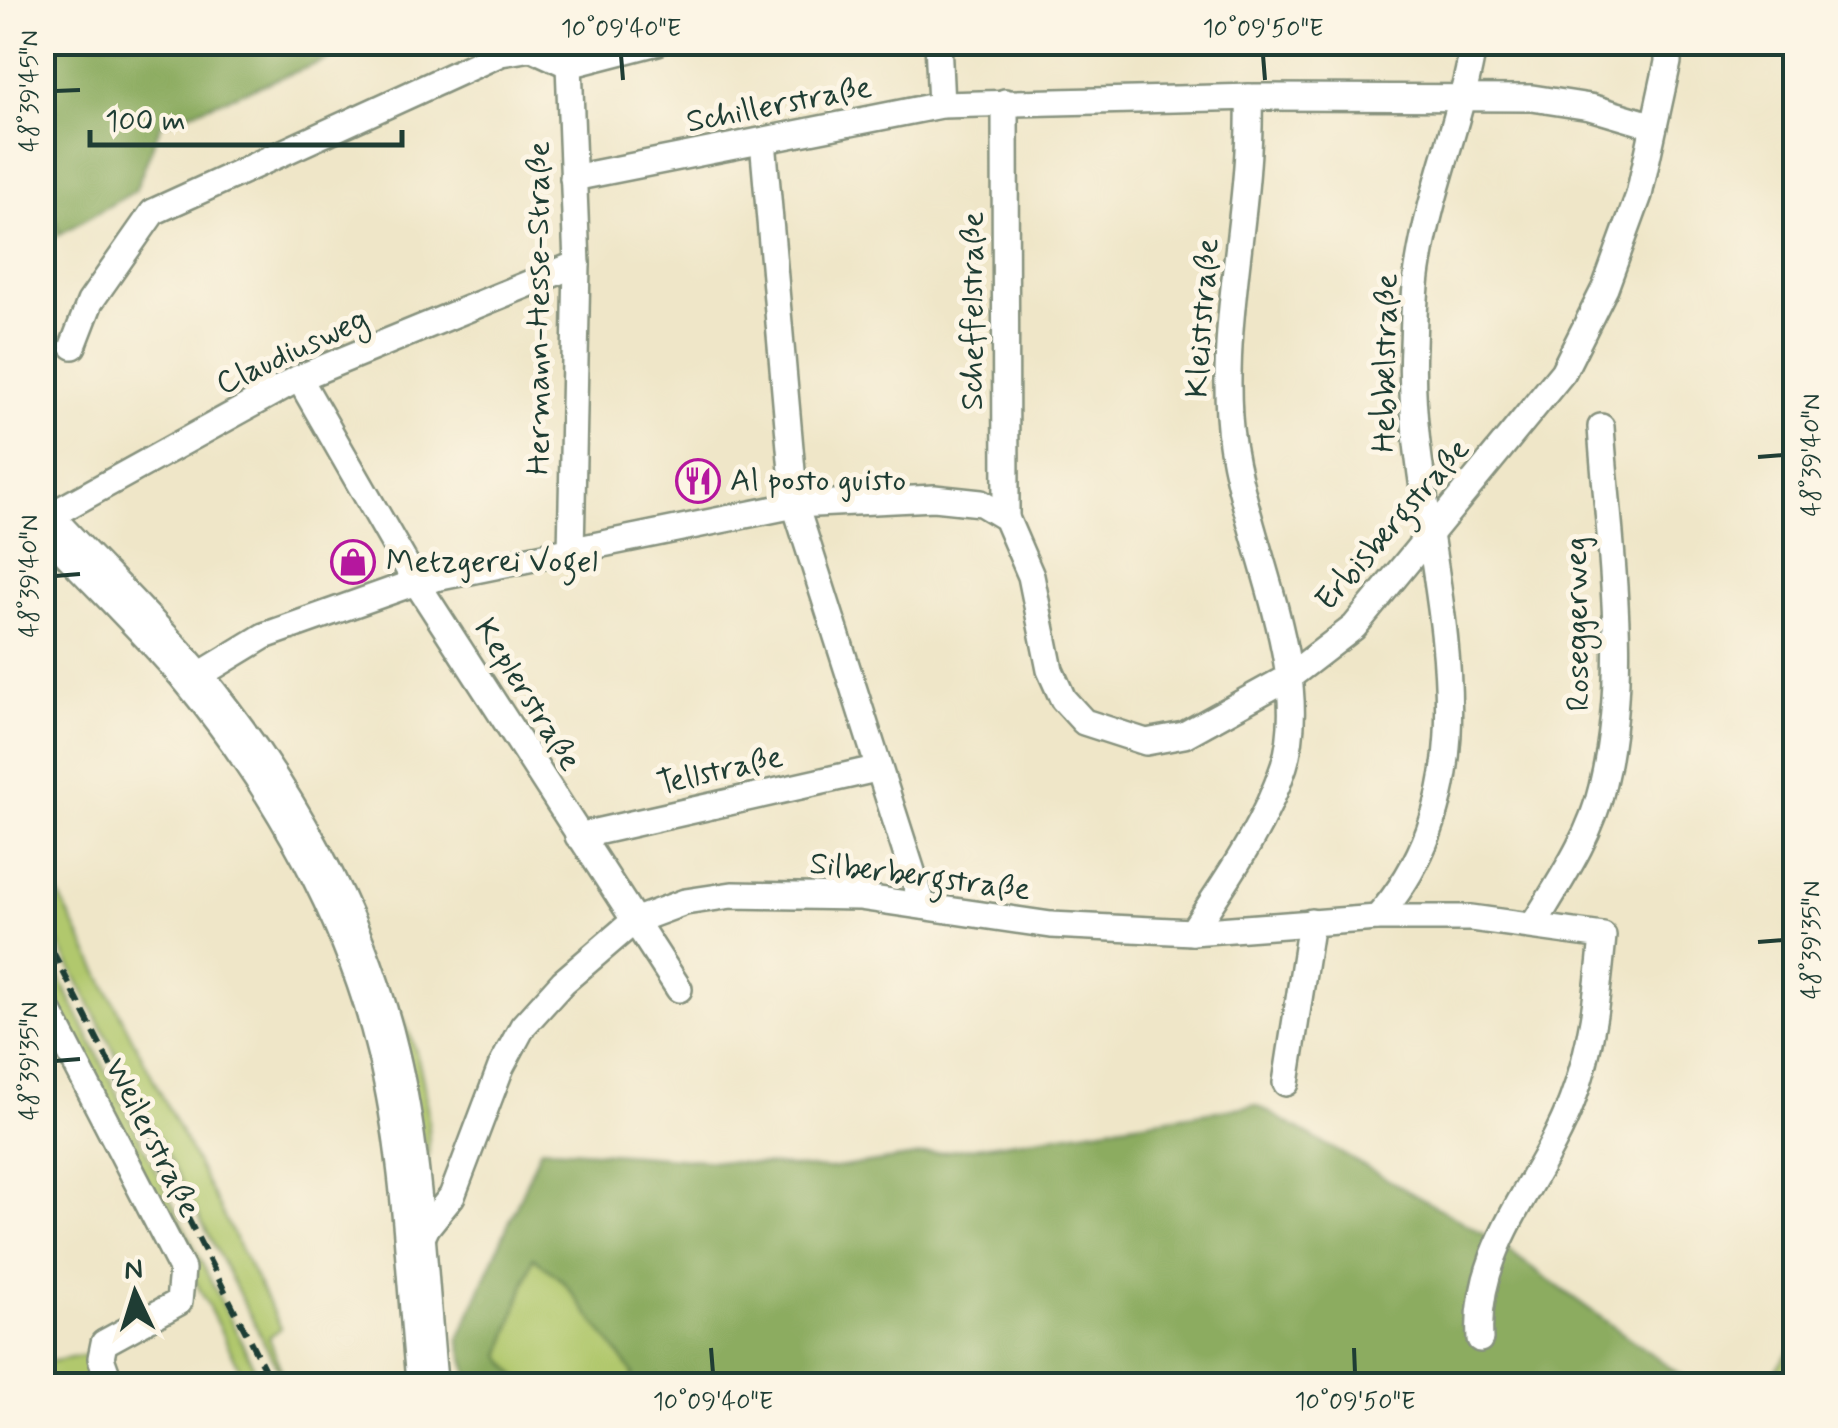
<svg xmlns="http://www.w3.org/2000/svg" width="1838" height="1428" font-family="Mynerve,sans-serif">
	<rect width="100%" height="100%" fill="#fcf5e5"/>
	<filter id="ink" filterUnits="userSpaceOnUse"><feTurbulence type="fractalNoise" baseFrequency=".01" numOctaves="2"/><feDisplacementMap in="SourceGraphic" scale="20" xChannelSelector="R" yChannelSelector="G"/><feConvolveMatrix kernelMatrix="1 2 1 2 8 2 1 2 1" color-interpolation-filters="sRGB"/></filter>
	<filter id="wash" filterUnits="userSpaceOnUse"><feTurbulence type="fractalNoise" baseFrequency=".0048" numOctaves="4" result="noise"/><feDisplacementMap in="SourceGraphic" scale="40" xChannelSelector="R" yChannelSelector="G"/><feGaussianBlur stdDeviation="2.25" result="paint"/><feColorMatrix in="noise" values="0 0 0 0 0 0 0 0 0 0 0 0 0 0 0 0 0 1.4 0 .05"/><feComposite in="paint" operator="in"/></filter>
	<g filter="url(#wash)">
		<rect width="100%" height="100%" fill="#efe6c8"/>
		<g fill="#b1c86d" stroke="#688250" stroke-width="2.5">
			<polygon points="42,184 60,234 43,244 42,244"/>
			<polygon points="42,862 281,1328 269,1337 286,1385 43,913"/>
			<polygon points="42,943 263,1385 248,1385 43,979"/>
			<path d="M393 1004C422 1045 433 1116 427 1166Z"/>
			<polygon points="533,1256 563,1281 633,1373 632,1385 524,1385 501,1357"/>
			<polygon points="1795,1344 1795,1385 1764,1385"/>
			<polygon points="93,1354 105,1386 43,1386 43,1363"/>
		</g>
		<g fill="#8cac60" stroke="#56744a" stroke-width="2.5">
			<polygon points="42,43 43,42 370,43 161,124 135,191 60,234 43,184"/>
			<polygon points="1256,1105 1491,1238 1694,1385 632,1385 633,1373 563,1281 533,1257 501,1356 524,1385 471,1385 459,1339 541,1148 829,1169"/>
		</g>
	</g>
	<g filter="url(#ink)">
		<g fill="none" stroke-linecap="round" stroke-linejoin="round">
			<g stroke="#87927e" stroke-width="30">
				<g id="minor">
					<polyline points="938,42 941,105"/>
					<polyline points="569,65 577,264 571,552"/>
					<polyline points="569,65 658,42"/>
					<polyline points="1005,102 1006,518"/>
					<polyline points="763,141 795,505 923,906"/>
					<polyline points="573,178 941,105 1255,97 1532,98 1590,107 1654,126"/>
					<polyline points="73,346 90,302 153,212 501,53 532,48 569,65"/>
					<polyline points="299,378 416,582 679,989"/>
					<polyline points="44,519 299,378 577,264"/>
					<polyline points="193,679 264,636 416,582 795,505 934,498 981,503 1006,518 1031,576 1050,670 1063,699 1084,722 1146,742 1184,735 1289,677 1354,627 1563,372 1605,288 1639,195 1668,62 1668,42"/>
					<polyline points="578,836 876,769"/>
					<path d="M1377 918C1520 757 1403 531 1413 346 1414 319 1414 290 1419 263 1431 188 1462 117 1474 42"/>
					<path d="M1534 924C1560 881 1591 836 1602 787 1631 667 1609 548 1601 427"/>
					<path d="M1192 932C1227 879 1264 827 1284 766 1316 664 1235 523 1229 416 1222 309 1252 204 1249 97"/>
					<polyline points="42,998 182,1269 179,1302 104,1343 101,1358 111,1386"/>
					<polyline points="1286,1083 1311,922"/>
					<path d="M418 1246 427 1227 452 1196 501 1067 523 1026 563 982 634 921 685 902 732 895 859 897 1051 925 1192 932 1377 918H1471L1603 936C1598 991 1592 1049 1572 1101 1541 1184 1474 1245 1480 1339"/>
				</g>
			</g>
			<g stroke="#87927e" stroke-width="45">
				<path id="primary" d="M42 517C91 571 146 622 193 678 281 785 356 917 388 1053 414 1161 416 1275 427 1386"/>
			</g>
			<use href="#minor" stroke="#fff" stroke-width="25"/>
			<use href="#primary" stroke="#fff" stroke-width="40"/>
			<polyline stroke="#1f3d34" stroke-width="6" stroke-dasharray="15 8" stroke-linecap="butt" points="42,930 273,1386"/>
		</g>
	</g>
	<path fill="none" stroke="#1f3d34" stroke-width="4" d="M621 55 623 80M1263 55 1265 80M55 91 80 90M1758 457 1783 455M55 576 80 574M1758 942 1783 940M55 1061 80 1059M711 1348 713 1373M1354 1348 1355 1373"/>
	<defs>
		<g id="restaurant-ring" transform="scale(2.25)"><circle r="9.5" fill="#fcf5e5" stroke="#b5179e" stroke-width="1.5"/><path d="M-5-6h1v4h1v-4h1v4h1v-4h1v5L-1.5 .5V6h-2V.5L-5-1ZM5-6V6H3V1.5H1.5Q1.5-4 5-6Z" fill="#b5179e"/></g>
		<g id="shop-ring" transform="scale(2.25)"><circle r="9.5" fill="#fcf5e5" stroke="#b5179e" stroke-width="1.5"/><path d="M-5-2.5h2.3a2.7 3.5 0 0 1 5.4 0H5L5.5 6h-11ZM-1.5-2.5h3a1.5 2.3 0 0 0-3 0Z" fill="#b5179e"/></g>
	</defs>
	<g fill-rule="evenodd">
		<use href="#restaurant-ring" x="698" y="481"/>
		<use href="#shop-ring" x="353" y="562"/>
	</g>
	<g text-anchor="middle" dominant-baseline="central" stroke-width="10" stroke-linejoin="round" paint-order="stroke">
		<g font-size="32" fill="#1f3d34" stroke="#fcf5e5">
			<text transform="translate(779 105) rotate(-11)">Schillerstraße</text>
			<text transform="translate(539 308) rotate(-90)">Hermann-Hesse-Straße</text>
			<text transform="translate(973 311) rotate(-90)">Scheffelstraße</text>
			<text transform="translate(1203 318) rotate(-86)">Kleiststraße</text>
			<text transform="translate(292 352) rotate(-25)">Claudiusweg</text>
			<text transform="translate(1386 363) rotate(-89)">Hebbelstraße</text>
			<text transform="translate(1393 525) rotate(-49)">Erbisbergstraße</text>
			<text transform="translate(1578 624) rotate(-91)">Roseggerweg</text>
			<text transform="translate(527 695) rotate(58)">Keplerstraße</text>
			<text transform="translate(720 771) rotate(-13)">Tellstraße</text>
			<text transform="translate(920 877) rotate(7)">Silberbergstraße</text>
			<text transform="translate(152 1138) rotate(63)">Weilerstraße</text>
		</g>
		<g font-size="32" fill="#1f3d34" stroke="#fcf5e5" text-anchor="start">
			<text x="730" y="481">Al posto guisto</text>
			<text x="386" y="562">Metzgerei Vogel</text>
		</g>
	</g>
	<rect width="1838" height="1428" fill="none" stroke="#fcf5e5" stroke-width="110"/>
	<g transform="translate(135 1293) rotate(356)" stroke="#fcf5e5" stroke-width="8" paint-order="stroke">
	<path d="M0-8L18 38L0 25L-18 38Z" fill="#1f3d34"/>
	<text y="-15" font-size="28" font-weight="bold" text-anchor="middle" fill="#1f3d34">N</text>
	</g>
	<path d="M90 130v15h312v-15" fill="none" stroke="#1f3d34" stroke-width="5"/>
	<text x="105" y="130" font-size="30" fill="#1f3d34" stroke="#fcf5e5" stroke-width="8" paint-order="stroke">100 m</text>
	<rect x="55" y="55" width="1728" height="1318" fill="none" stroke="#1f3d34" stroke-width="4"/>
	<g font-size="25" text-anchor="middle" fill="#1f3d34">
		<text x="621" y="36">10°09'40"E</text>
		<text x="1263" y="36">10°09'50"E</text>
		<text transform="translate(28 91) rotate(-90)" y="9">48°39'45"N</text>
		<text transform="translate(1810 455) rotate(-90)" y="9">48°39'40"N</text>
		<text transform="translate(28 576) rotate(-90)" y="9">48°39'40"N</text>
		<text transform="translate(1810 940) rotate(-90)" y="9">48°39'35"N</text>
		<text transform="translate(28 1061) rotate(-90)" y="9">48°39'35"N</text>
		<text x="713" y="1409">10°09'40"E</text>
		<text x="1355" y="1409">10°09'50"E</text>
	</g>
</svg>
